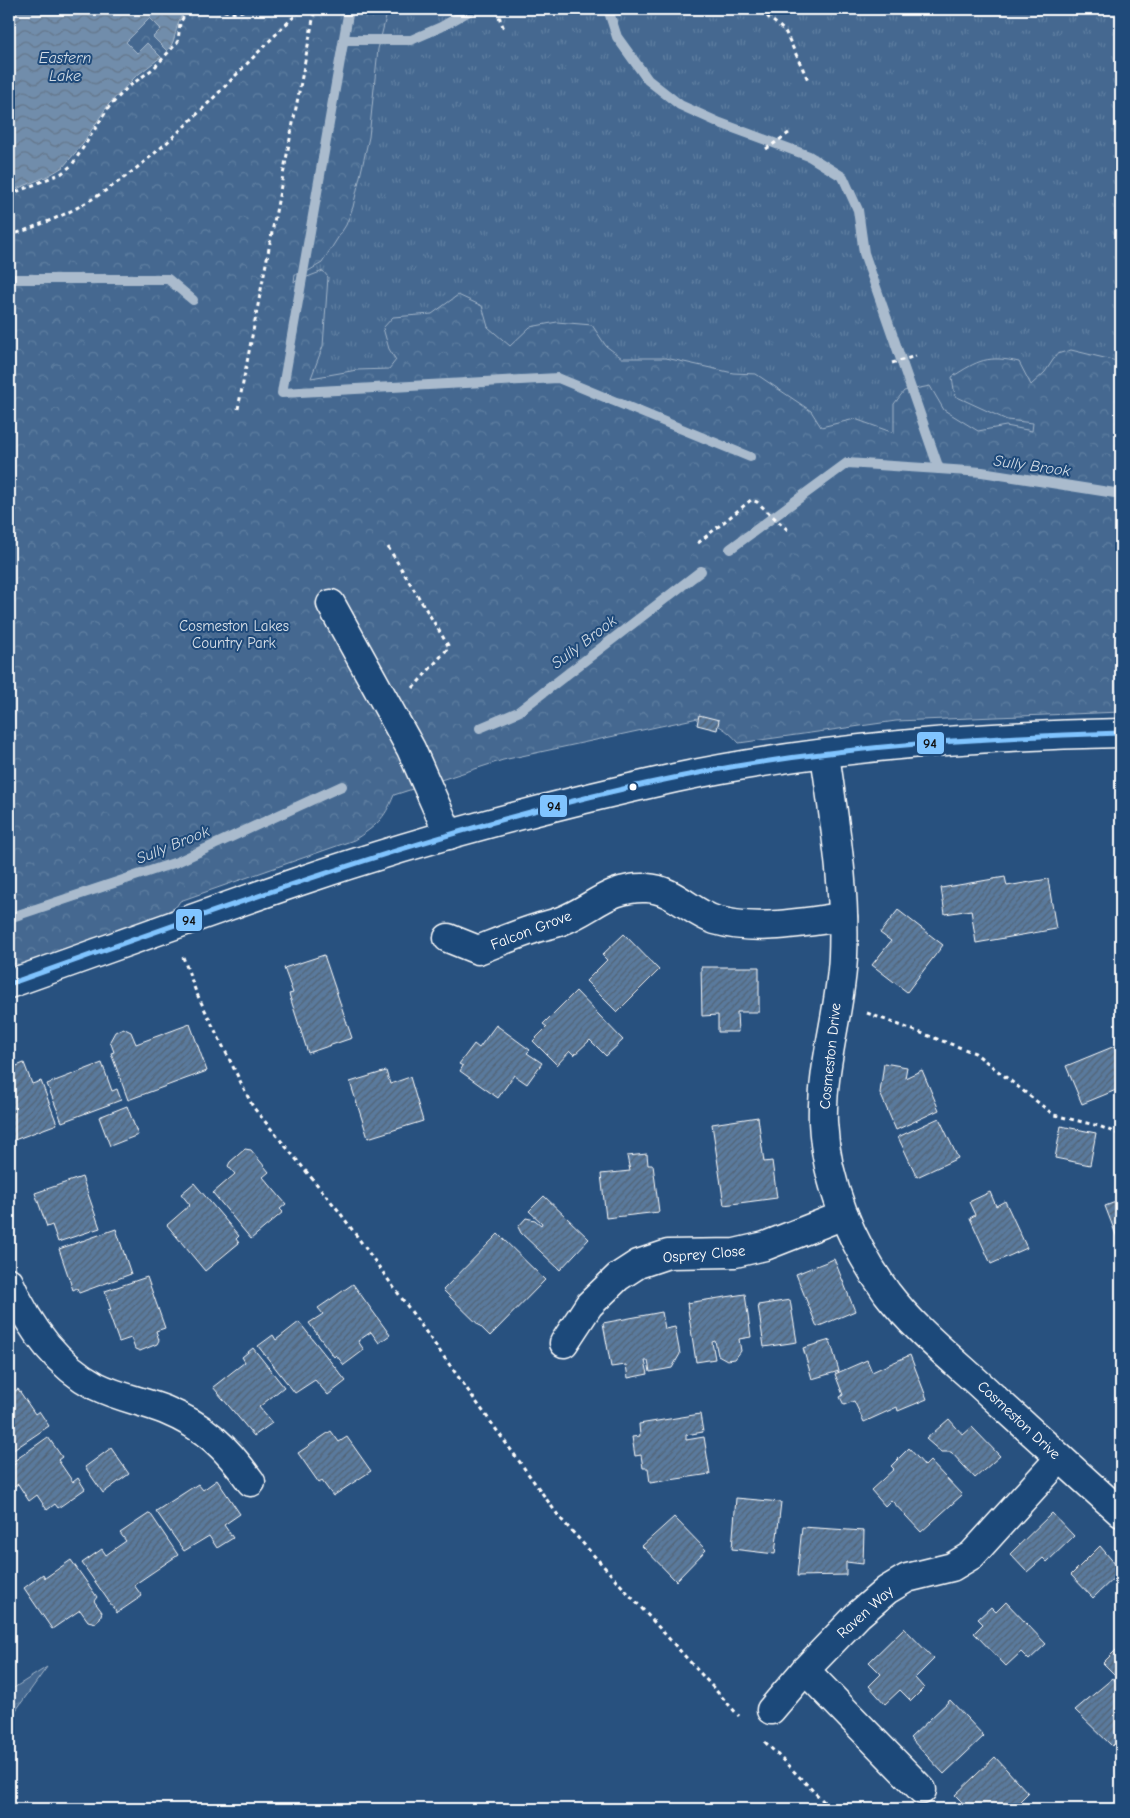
<svg xmlns="http://www.w3.org/2000/svg" width="1130" height="1818" font-family="'Comic Neue',sans-serif">
	<defs>
		<pattern id="grass-tufts" width="24" height="20" patternUnits="userSpaceOnUse" patternTransform="scale(1.25)"><rect width="24" height="20" fill="#446890"/><path d="M3 7l-1-3M5 7V3M7 7l1-3M15 17l-1-3M17 17v-4M19 17l1-3" fill="none" stroke="#607fa1"/></pattern>
		<pattern id="forest-crowns" width="20" height="18" patternUnits="userSpaceOnUse" patternTransform="scale(1.25)"><rect width="20" height="18" fill="#446890"/><path d="M2 6a3 3 0 1 1 6 0M12 15a3 3 0 1 1 6 0" fill="none" stroke="#607fa1"/></pattern>
		<pattern id="water-waves" width="16" height="10" patternUnits="userSpaceOnUse" patternTransform="scale(1.25)"><rect width="16" height="10" fill="#718dab"/><path d="M0 5q4-4 8 0t8 0" fill="none" stroke="#64768a"/></pattern>
		<pattern id="building-hatch" width="6" height="6" patternUnits="userSpaceOnUse" patternTransform="scale(1.25)"><rect width="6" height="6" fill="#5a7a9d"/><path d="M-1 1l2-2M0 6l6-6M5 7l2-2" fill="none" stroke="#536374"/></pattern>
	</defs>
	<rect width="100%" height="100%" fill="#28517f"/>
	<filter id="ink" filterUnits="userSpaceOnUse"><feTurbulence type="fractalNoise" baseFrequency=".02" numOctaves="2"/><feDisplacementMap in="SourceGraphic" scale="10" xChannelSelector="R" yChannelSelector="G"/><feConvolveMatrix kernelMatrix="1 2 1 2 8 2 1 2 1" color-interpolation-filters="sRGB"/></filter>
	<g filter="url(#ink)">
		<polygon fill="url(#grass-tufts)" stroke="#a2b4c8" points="341,9 1121,9 1121,517 264,411"/>
		<g fill="url(#forest-crowns)" stroke="#a2b4c8">
			<path d="M9 9H388L378 49 369 137 353 207 346 225 322 263 303 274H295L294 282 323 271 328 277 323 346 311 378 357 370 389 369 396 360 389 349 383 328 393 317 432 314 458 295 482 306 488 327 510 346 530 327 557 322 592 325 606 346 622 358H666L733 373 756 374 811 411 821 427 855 419 894 433V404L904 391 930 386 944 410 978 431 1006 426 1032 431 1033 423 1007 420 955 396 952 377C978 360 988 355 1019 362L1031 385 1045 372 1057 354 1071 350 1121 362V712L896 721 739 743C727 729 715 722 698 718L503 760 394 795C384 820 376 826 354 840L180 901 176 907 159 916 40 962 20 965 9 962Z"/>
			<polygon points="47,1667 9,1720 9,1691"/>
		</g>
		<path fill="url(#water-waves)" stroke="#aabbcd" d="M9 9H188C173 20 179 39 167 51L153 37 161 29 150 18 126 42 137 53 147 43 161 57 135 77 108 105 81 146 63 167 48 176 9 192Z"/>
		<g fill="none" stroke-linecap="round" stroke-linejoin="round">
			<g stroke="#aabbcd" stroke-width="10">
				<polyline points="349,9 282,393 558,378 750,457"/>
				<polyline points="608,9 617,37 648,80 680,105 720,123 809,156 843,177 858,210 864,253 939,469 847,463 730,549"/>
				<polyline points="344,40 411,40 441,27 473,9"/>
				<polyline points="9,279 168,279 193,300"/>
				<polyline points="939,469 982,472 1121,494"/>
				<polyline points="480,728 518,712 701,571"/>
				<polyline points="9,918 177,862 342,786"/>
			</g>
		</g>
		<g fill="url(#building-hatch)" stroke="#fff">
			<polygon points="699,715 719,720 717,730 697,725"/>
			<polygon points="1005,877 1007,886 1048,879 1056,929 976,943 971,910 945,914 941,888"/>
			<polygon points="898,910 943,945 907,992 872,965 891,941 880,933"/>
			<polygon points="624,934 659,970 617,1012 586,981 607,960 602,955"/>
			<polygon points="324,955 352,1038 308,1053 289,994 293,993 284,968"/>
			<polygon points="701,967 759,967 759,1012 737,1012 738,1032 718,1032 718,1015 702,1016"/>
			<polygon points="576,991 623,1040 606,1056 590,1040 574,1055 570,1051 557,1065 533,1041 547,1027 543,1024"/>
			<polygon points="190,1024 207,1071 128,1100 111,1053 114,1052 110,1041 115,1032 123,1028 131,1032 136,1044"/>
			<polygon points="496,1025 530,1050 527,1053 542,1063 527,1084 514,1075 498,1098 460,1071 463,1066 459,1064 474,1044 479,1048"/>
			<polygon points="1115,1046 1121,1061 1121,1088 1082,1104 1066,1066"/>
			<polygon points="24,1063 32,1084 41,1081 57,1124 9,1142 9,1069"/>
			<polygon points="102,1063 112,1091 117,1089 121,1100 62,1122 47,1084"/>
			<polygon points="884,1063 907,1067 905,1078 922,1070 939,1110 896,1130 880,1093"/>
			<polygon points="386,1071 390,1084 410,1077 423,1121 368,1138 350,1082"/>
			<polygon points="127,1106 138,1135 110,1146 99,1117"/>
			<polygon points="758,1117 764,1162 772,1161 777,1198 724,1205 712,1124"/>
			<polygon points="939,1118 958,1158 917,1177 898,1137"/>
			<polygon points="1061,1126 1096,1133 1090,1165 1055,1158"/>
			<polygon points="245,1149 251,1150 269,1172 263,1177 286,1204 280,1209 283,1212 251,1239 213,1193 235,1174 228,1166 230,1162"/>
			<polygon points="647,1154 648,1165 653,1165 659,1212 606,1218 601,1174 630,1171 627,1156"/>
			<polygon points="82,1177 100,1228 58,1242 52,1225 47,1227 35,1193"/>
			<polygon points="194,1183 239,1236 236,1239 239,1243 205,1271 167,1225 190,1205 181,1194"/>
			<polygon points="990,1192 996,1206 1005,1201 1027,1248 991,1264 970,1218 975,1215 969,1202"/>
			<polygon points="544,1196 589,1239 560,1270 521,1233 518,1227 526,1218 535,1220 541,1225 542,1223 529,1211"/>
			<polygon points="1121,1200 1121,1239 1118,1240 1105,1206"/>
			<polygon points="116,1229 131,1274 79,1293 77,1288 73,1290 59,1249"/>
			<polygon points="498,1234 545,1280 490,1336 443,1290"/>
			<polygon points="834,1259 855,1311 817,1327 796,1274"/>
			<polygon points="147,1277 165,1328 156,1331 159,1340 157,1344 140,1351 135,1349 131,1338 119,1342 108,1311 111,1310 105,1291"/>
			<polygon points="353,1284 390,1335 379,1343 371,1332 358,1341 364,1350 344,1365 336,1355 334,1357 309,1323 323,1314 318,1308"/>
			<polygon points="745,1294 751,1337 739,1339 741,1351 735,1359 727,1360 718,1355 715,1341 712,1342 715,1359 696,1362 687,1303"/>
			<polygon points="790,1300 797,1342 764,1347 758,1305"/>
			<polygon points="662,1312 665,1329 675,1327 680,1354 672,1368 650,1372 648,1361 645,1361 648,1374 628,1378 626,1365 611,1367 603,1323"/>
			<polygon points="299,1322 346,1381 328,1395 315,1380 295,1393 258,1346 273,1335 276,1340"/>
			<polygon points="830,1340 839,1371 812,1379 803,1348"/>
			<polygon points="253,1348 284,1387 259,1407 272,1423 254,1436 213,1387 245,1362 242,1357"/>
			<polygon points="910,1355 927,1399 898,1411 897,1407 864,1422 854,1401 844,1405 840,1397 843,1395 835,1374 867,1360 872,1372"/>
			<polygon points="18,1389 35,1414 39,1411 49,1426 9,1453 9,1395"/>
			<polygon points="700,1414 703,1432 686,1435 686,1440 704,1437 710,1474 650,1483 648,1468 643,1468 641,1455 635,1456 632,1437 640,1436 639,1424"/>
			<polygon points="949,1419 963,1435 972,1427 1000,1456 975,1478 951,1452 941,1452 926,1439"/>
			<polygon points="331,1431 339,1442 347,1437 371,1471 333,1496 322,1481 319,1483 298,1453"/>
			<polygon points="48,1437 62,1457 58,1460 73,1482 78,1478 85,1489 58,1508 55,1504 47,1510 37,1495 29,1501 18,1484 11,1489 9,1486 9,1469 16,1463 14,1461"/>
			<polygon points="111,1448 129,1474 103,1493 85,1467"/>
			<polygon points="909,1448 925,1466 930,1461 962,1495 921,1532 891,1500 885,1506 871,1490 894,1469 891,1466"/>
			<polygon points="217,1480 240,1514 224,1525 233,1538 217,1548 209,1536 184,1551 156,1511 198,1484 203,1490"/>
			<polygon points="736,1498 781,1502 775,1554 732,1549"/>
			<polygon points="150,1513 178,1555 134,1585 142,1596 117,1613 82,1563 102,1549 106,1555 126,1541 120,1533"/>
			<polygon points="1052,1513 1074,1536 1047,1562 1043,1558 1027,1572 1010,1554"/>
			<polygon points="674,1517 706,1550 676,1581 642,1546"/>
			<polygon points="802,1527 864,1531 863,1564 846,1562 846,1575 797,1576"/>
			<polygon points="1100,1546 1121,1571 1093,1598 1071,1575"/>
			<polygon points="71,1560 97,1597 94,1601 102,1612 100,1618 96,1623 88,1621 80,1610 52,1629 24,1588 43,1574 45,1578"/>
			<polygon points="1006,1602 1046,1644 1029,1660 1021,1652 1006,1666 974,1633 983,1624 978,1619 991,1607 996,1612"/>
			<polygon points="904,1628 934,1659 915,1678 924,1688 911,1701 900,1690 885,1704 869,1686 881,1674 869,1662"/>
			<polygon points="1121,1645 1121,1681 1103,1663"/>
			<polygon points="1113,1678 1121,1688 1121,1737 1112,1746 1075,1710"/>
			<polygon points="950,1700 984,1736 944,1774 910,1738"/>
			<polygon points="995,1757 1028,1793 1012,1809 969,1809 955,1795"/>
		</g>
		<g fill="none" stroke-linecap="round" stroke-linejoin="round">
			<g stroke="#fff" stroke-width="31">
				<g id="minor">
					<polyline points="331,604 411,749 449,835"/>
					<path d="M825 754C834 820 846 889 843 956 841 1010 821 1065 823 1122 826 1183 851 1243 887 1293 916 1331 956 1362 991 1395 1034 1434 1078 1474 1121 1513"/>
					<path d="M448 938 478 950C496 943 513 936 531 930 541 926 551 925 561 921 593 909 609 886 647 888 673 889 692 913 715 920 756 932 802 922 843 917"/>
					<path d="M9 1282C27 1323 55 1364 96 1386 118 1397 142 1401 165 1410 206 1427 226 1447 251 1482"/>
					<polyline points="564,1343 589,1305 618,1277 638,1264 668,1254 735,1253 765,1246 844,1215"/>
					<polyline points="805,1670 922,1790"/>
					<polyline points="771,1710 805,1670 858,1615 887,1590 907,1578 952,1567 972,1555 1060,1458"/>
				</g>
			</g>
			<g stroke="#fff" stroke-width="31">
				<path id="major" d="M9 984C105 950 201 915 297 882 420 840 548 806 675 778 821 747 972 736 1121 733"/>
			</g>
			<g stroke="#fff" stroke-width="3" stroke-dasharray="4 4" stroke-linecap="butt">
				<polyline points="216,9 234,13 251,9"/>
				<polyline points="496,9 504,29"/>
				<polyline points="763,9 768,17 785,31 809,82"/>
				<polyline points="766,149 789,133"/>
				<polyline points="9,195 62,173 72,165 109,107 127,88 154,68 175,45 178,41 180,23 184,16 193,9"/>
				<path d="M9 235C20 233 31 228 41 224 144 186 223 83 302 9"/>
				<polyline points="892,363 916,356"/>
				<polyline points="238,409 315,9"/>
				<polyline points="698,543 751,500 757,502 790,532"/>
				<polyline points="388,547 449,647 413,688"/>
				<polyline points="183,957 196,992 253,1107 338,1210 560,1518 739,1716"/>
				<polyline points="867,1013 975,1053 1054,1115 1099,1126 1121,1135"/>
				<polyline points="765,1742 831,1809"/>
			</g>
			<use href="#minor" stroke="#1f4a7a" stroke-width="28"/>
			<use href="#major" stroke="#1f4a7a" stroke-width="28"/>
			<g stroke="#1f4a7a" stroke-width="9">
				<path id="bus-1" d="M9 984C246 900 482 811 731 767 860 745 990 737 1121 733"/>
			</g>
			<use href="#bus-1" stroke="#80c4ff" stroke-width="5"/>
		</g>
	</g>
	<circle fill="#fff" stroke="#1f4a7a" stroke-width="2" cx="633" cy="787" r="4.5"/>
	<g text-anchor="middle" dominant-baseline="central" stroke-width="4" stroke-linejoin="round" paint-order="stroke">
		<g font-size="15" fill="#dae1e9" stroke="#1f4a7a">
			<text x="234" y="626">Cosmeston Lakes<tspan x="234" dy="17">Country Park</tspan></text>
		</g>
		<g font-size="15" fill="#fff" stroke="#1f4a7a">
			<text transform="translate(531 930) rotate(-21)">Falcon Grove</text>
			<text transform="translate(830 1056) rotate(-84)">Cosmeston Drive</text>
			<text transform="translate(704 1254) rotate(-5)">Osprey Close</text>
			<text transform="translate(1019 1420) rotate(43)">Cosmeston Drive</text>
			<text transform="translate(865 1612) rotate(-42)">Raven Way</text>
		</g>
		<g font-size="16" font-style="italic" fill="#d4dde6" stroke="#1f4a7a">
			<text x="65" y="58">Eastern<tspan x="65" dy="18">Lake</tspan></text>
			<text transform="translate(1032 466) rotate(8)">Sully Brook</text>
			<text transform="translate(584 642) rotate(-37)">Sully Brook</text>
			<text transform="translate(173 845) rotate(-22)">Sully Brook</text>
		</g>
	</g>
	<g stroke="#1f4a7a" stroke-width="2">
		<rect x="916" y="731" width="29" height="24" rx="5" fill="#80c4ff"/>
		<rect x="539" y="794" width="29" height="24" rx="5" fill="#80c4ff"/>
		<rect x="175" y="908" width="28" height="24" rx="5" fill="#80c4ff"/>
	</g>
	<g font-size="14" text-anchor="middle" font-weight="bold" fill="#111">
		<text x="930" y="748">94</text>
		<text x="554" y="811">94</text>
		<text x="189" y="925">94</text>
	</g>
	<rect width="1130" height="1818" fill="none" stroke="#1f4a7a" stroke-width="30"/>
	<rect x="15" y="15" width="1100" height="1788" fill="none" stroke="#fff" stroke-width="2" filter="url(#ink)"/>
</svg>
